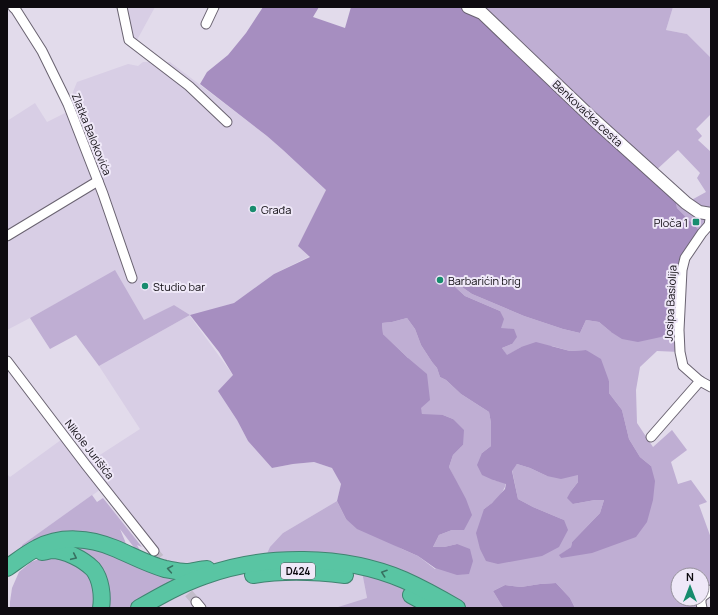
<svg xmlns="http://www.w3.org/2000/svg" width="718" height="615" font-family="Manrope,sans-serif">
	<rect width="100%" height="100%" fill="#e2dbeb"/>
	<g fill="#d8cee5">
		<polygon points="122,7 155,7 137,40 129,40"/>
		<polygon points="673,7 711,7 711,58 687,34 666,30"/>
		<polygon points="143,62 170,62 267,136 283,150 326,190 298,246 310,256 274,274 234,303 190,316 233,375 237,420 248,441 272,468 293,464 314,462 332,468 341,484 337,501 283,533 362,572 367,598 370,608 151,608 185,589 104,487 22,545 22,546 7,557 7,474 10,477 65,437 86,464 140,429 99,366 190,315 174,305 144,321 115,271 30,318 7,330 7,121 35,103 47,122 67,112 68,104 77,82 128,64 138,66"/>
	</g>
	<g fill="#bfaed3">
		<polygon points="468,7 673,7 666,30 687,34 711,58 711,114 696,129 702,136 698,140 711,152 711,229 702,233 677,208 674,192 686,203 706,192 697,178 700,173 678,150 653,173"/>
		<polygon points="115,270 144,320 174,305 190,315 99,366 76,335 50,349 30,318"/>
		<path d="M453 285H459L472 294 524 316 563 329 580 333 586 320 599 322 611 332 679 330 680 352 657 351 640 367 636 390 637 423 653 447 672 430 687 450 671 462 678 484 691 480 707 502 699 505 711 538V590L702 597V575H678V599H701L702 608H575L570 598 556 583 540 584 521 587 505 585 493 591 502 606 504 608H335L367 598 362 572 261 567 270 547 283 533 337 501 346 519 402 549 418 556 435 569 457 544 444 547H433L439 535 452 530 464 529 455 479 449 467 453 455 463 445 453 419 443 415H422L408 358 383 334 382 323 392 322 407 318 415 329 421 345 432 362 437 368 440 377 446 380 461 394 489 412 491 423V446L482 453 493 480 506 483C504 494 493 503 484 509L564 520 533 507 518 499 512 470 517 464 530 468 547 476 578 475V482L571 491 573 504 595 500H604L600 513 572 542 571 547 560 555 561 558 651 466 640 457 629 439 622 410 609 393V381L586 350 570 351 552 346 521 347 507 356 502 348 512 344 501 328 500 311 465 296Z"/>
		<polygon points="92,495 97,502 103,498 142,547 137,545 144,557 136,550 120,529 125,541 127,549 99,538 7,559 7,557 22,546 22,545"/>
		<polygon points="64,545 91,546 160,574 167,578 169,576 193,575 153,593 128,608 106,608 106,597"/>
		<polygon points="47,556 61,557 85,571 91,580 95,590 96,608 10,608 10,602 12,588 19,572 31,562"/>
	</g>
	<g fill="#a68ec0">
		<polygon points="263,7 319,7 313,17 345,28 351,7 468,7 674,192 677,208 702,233 685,258 679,330 661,337 638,342 622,339 611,332 599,322 586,320 580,333 563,329 524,316 472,294 459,285 453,285 465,296 500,311 504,319 501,328 514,329 517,337 512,344 502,348 507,355 521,347 536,342 570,351 586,350 601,359 609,381 609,393 622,410 629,439 640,457 651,466 655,481 653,500 647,522 636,537 592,553 561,558 559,555 571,547 572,542 600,513 604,500 595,500 573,504 567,498 571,491 578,482 578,475 561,479 547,476 530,468 517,464 512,471 518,499 533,507 564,520 568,530 559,547 542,556 498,564 486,561 480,549 476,533 484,509 492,503 505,489 506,484 493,480 482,475 477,465 482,453 491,446 491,423 489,412 461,394 446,380 440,377 437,368 432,362 421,345 415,329 407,318 392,322 382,323 383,334 408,358 427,374 430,400 421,408 422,414 443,415 453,419 464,430 463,445 453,455 449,467 466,499 472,515 464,530 452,530 439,535 433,547 444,547 457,544 470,549 473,561 469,574 457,575 435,568 418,556 357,529 346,519 337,501 341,484 332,468 314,462 293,464 272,468 248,441 237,420 218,391 233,375 219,352 190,315 234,303 274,274 310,257 298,246 326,190 283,150 267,136 200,84 207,72 228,55 246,33"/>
		<polygon points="556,583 570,598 575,608 504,608 502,606 493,591 505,585 521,587 540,584"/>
	</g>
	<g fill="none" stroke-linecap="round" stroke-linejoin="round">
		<g stroke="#c2bcca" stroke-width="9" stroke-dasharray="9 4.5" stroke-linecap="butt">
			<polyline points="154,551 168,568"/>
			<polyline points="180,583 196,602"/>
		</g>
		<g stroke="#6a6371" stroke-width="11">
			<g id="street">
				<polyline points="13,7 16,10 42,51 68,104 103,194 132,278"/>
				<polyline points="122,7 129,40 189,86 227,122"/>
				<polyline points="206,24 214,7"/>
				<polyline points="711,214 709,225 702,233 685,258 682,270 679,330 680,352 683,366 700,381 711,387"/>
				<polyline points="7,236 98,181"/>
				<polyline points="7,361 86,465 154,551"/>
				<polyline points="651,437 700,381"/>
				<polyline points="702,597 711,590"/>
				<polyline points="701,599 701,603 702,608"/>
				<polyline points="196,602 201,608"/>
			</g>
		</g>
		<g stroke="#6a6371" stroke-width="14">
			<polyline id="secondary" points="468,7 482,13 593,119 686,203 699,212 711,214"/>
		</g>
		<g stroke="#3f8470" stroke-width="18">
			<g id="highway">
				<path d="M42 552C45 552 48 551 51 550 65 550 83 559 93 569 101 579 103 596 101 608"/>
				<path d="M7 568C17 561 27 553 37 548 61 535 90 538 114 548 131 555 147 564 165 569 171 570 179 572 186 572 193 572 200 569 207 569"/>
				<path d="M253 575C283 570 314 571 345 575"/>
				<polyline points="411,595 435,608"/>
				<path d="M139 608C160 596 181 584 204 576 264 554 344 554 404 580 422 588 440 598 457 608"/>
			</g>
		</g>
		<use href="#street" stroke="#fff" stroke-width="9"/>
		<use href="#secondary" stroke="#fff" stroke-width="12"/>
		<use href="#highway" stroke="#59c5a3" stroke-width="16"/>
	</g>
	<defs><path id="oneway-chevron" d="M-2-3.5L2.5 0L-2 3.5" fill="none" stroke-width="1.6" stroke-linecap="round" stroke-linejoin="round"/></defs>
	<g stroke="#377161">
		<use href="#oneway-chevron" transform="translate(74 557) rotate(25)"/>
		<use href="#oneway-chevron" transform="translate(170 569) rotate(-170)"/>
		<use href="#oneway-chevron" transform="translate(384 573) rotate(-161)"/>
	</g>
	<g fill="#188c6e" stroke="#efe8f8" stroke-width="1.5">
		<circle cx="253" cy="209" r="4"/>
		<rect x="692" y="218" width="8" height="8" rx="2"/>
		<circle cx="440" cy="280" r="4"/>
		<circle cx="145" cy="286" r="4"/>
	</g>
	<g text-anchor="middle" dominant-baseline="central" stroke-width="4" stroke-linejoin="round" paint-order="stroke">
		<rect fill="#efe8f8" stroke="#524d56" stroke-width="1" x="281" y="563" width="34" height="16" rx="3"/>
		<g font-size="10" font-weight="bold" fill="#0e0b10">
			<text x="298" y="571">D424</text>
		</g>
		<g font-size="11" fill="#0e0b10" stroke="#efe8f8">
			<text transform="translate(588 113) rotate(43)">Benkovačka cesta</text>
			<text transform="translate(92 134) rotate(68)">Zlatka Balokovića</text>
			<text transform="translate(670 303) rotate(-87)">Josipa Basiolija</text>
			<text transform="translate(90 449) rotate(52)">Nikole Jurišića</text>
		</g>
		<g font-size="11" fill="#0e0b10" stroke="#efe8f8" text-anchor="start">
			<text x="261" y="209">Građa</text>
			<text x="688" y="222" text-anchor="end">Ploča 1</text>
			<text x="448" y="280">Barbarićin brig</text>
			<text x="153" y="286">Studio bar</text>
		</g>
	</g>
	<rect width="718" height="615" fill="none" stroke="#0e0b10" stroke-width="16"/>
	<g transform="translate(690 587)"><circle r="19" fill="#efe8f8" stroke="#95909b"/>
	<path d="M0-3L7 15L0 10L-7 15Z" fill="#188c6e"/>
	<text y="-6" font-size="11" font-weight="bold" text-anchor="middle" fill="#0e0b10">N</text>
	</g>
</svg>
